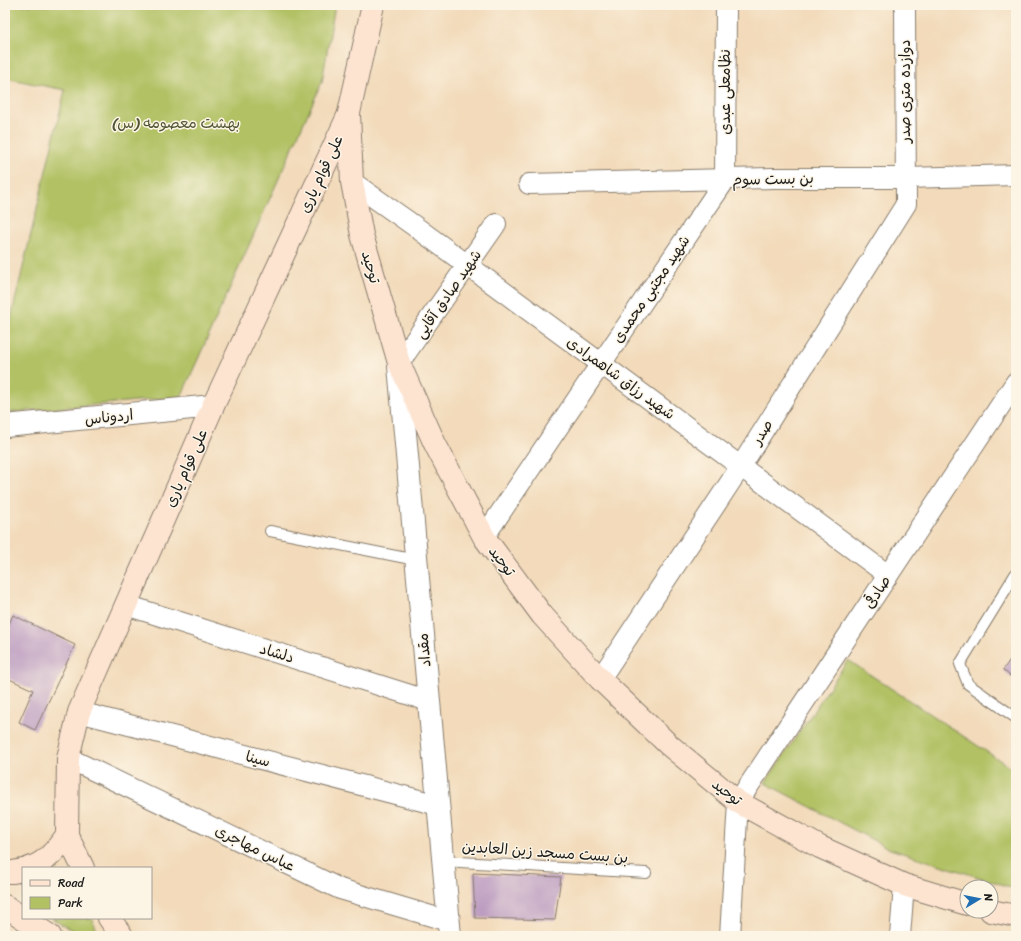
<svg xmlns="http://www.w3.org/2000/svg" width="1021" height="941" font-family="Sriracha,'Playpen Sans Arabic',sans-serif">
	<rect width="100%" height="100%" fill="#fcf5e5"/>
	<filter id="ink" filterUnits="userSpaceOnUse"><feTurbulence type="fractalNoise" baseFrequency=".025" numOctaves="2"/><feDisplacementMap in="SourceGraphic" scale="8" xChannelSelector="R" yChannelSelector="G"/><feConvolveMatrix kernelMatrix="1 2 1 2 8 2 1 2 1" color-interpolation-filters="sRGB"/></filter>
	<filter id="wash" filterUnits="userSpaceOnUse"><feTurbulence type="fractalNoise" baseFrequency=".012" numOctaves="4" result="noise"/><feDisplacementMap in="SourceGraphic" scale="16" xChannelSelector="R" yChannelSelector="G"/><feGaussianBlur stdDeviation="0.9" result="paint"/><feColorMatrix in="noise" values="0 0 0 0 0 0 0 0 0 0 0 0 0 0 0 0 0 1.4 0 .05"/><feComposite in="paint" operator="in"/></filter>
	<g filter="url(#wash)">
		<rect width="100%" height="100%" fill="#f2daba"/>
		<g fill="#b1c164" stroke="#666e40">
			<polygon points="5,5 335,5 322,82 181,397 5,413 5,343 65,90 5,78"/>
			<polygon points="848,660 1016,771 1016,889 890,849 765,783"/>
			<path d="M52 918H92L99 936C79 936 68 929 52 918Z"/>
		</g>
		<g id="blocks">
			<g fill="#bc9cc1">
				<polygon points="13,615 75,645 35,730 19,722 33,690 5,677 5,633"/>
				<polygon points="1016,651 1016,681 1003,670"/>
				<polygon points="473,873 561,877 555,920 475,918"/>
			</g>
		</g>
	</g>
	<g filter="url(#ink)">
		<use href="#blocks" fill-opacity="0" stroke="#877b6b" stroke-width="1"/>
		<g fill="none" stroke-linecap="round" stroke-linejoin="round">
			<g stroke="#877b6b" stroke-width="12">
				<g id="service">
					<polyline points="270,531 416,560"/>
					<polyline points="1016,573 960,664 968,684 1016,718"/>
					<polyline points="443,861 646,873"/>
				</g>
			</g>
			<g stroke="#877b6b" stroke-width="22">
				<g id="minor">
					<polyline points="352,182 413,225 888,575"/>
					<polyline points="529,184 773,178 906,178 1016,175"/>
					<polyline points="399,363 496,224"/>
					<polyline points="484,537 725,180 726,5"/>
					<polyline points="126,605 429,701"/>
					<polyline points="600,679 741,466 906,204 905,5"/>
					<polyline points="79,712 438,805"/>
					<polyline points="68,758 340,889 448,921"/>
					<polyline points="730,936 738,802 1016,382"/>
					<polyline points="900,936 904,885"/>
				</g>
			</g>
			<g stroke="#877b6b" stroke-width="24">
				<g id="tertiary">
					<polyline points="399,366 450,936"/>
					<polyline points="5,426 213,406"/>
				</g>
			</g>
			<g stroke="#877b6b" stroke-width="24">
				<g id="secondary">
					<polyline points="373,5 349,113 352,182 362,235 399,363 435,444 484,537 542,615 600,679 669,745 738,802 820,847 904,885 967,904"/>
					<path d="M29 868C46 863 57 849 67 835"/>
					<polyline points="83,868 67,835 68,758 79,712 213,406 348,116"/>
					<polyline points="5,872 13,872 23,870"/>
					<polyline points="5,906 50,936"/>
					<polyline points="991,911 1016,916"/>
					<polyline points="109,918 122,936"/>
				</g>
			</g>
			<use href="#service" stroke="#fff" stroke-width="10"/>
			<use href="#minor" stroke="#fff" stroke-width="20"/>
			<use href="#tertiary" stroke="#fff" stroke-width="22"/>
			<use href="#secondary" stroke="#fde4d1" stroke-width="22"/>
		</g>
	</g>
	<g text-anchor="middle" dominant-baseline="central" stroke-width="3" stroke-linejoin="round" paint-order="stroke">
		<g font-size="15" fill="#1c1c1c" stroke="#fcf5e5">
			<text transform="translate(905 91) rotate(-90)">دوازده متری صدر</text>
			<text transform="translate(725 92) rotate(-90)">نظامعلی عبدی</text>
			<text transform="translate(321 174) rotate(-65)">علی قوام یاری</text>
			<text transform="translate(773 179) rotate(-1)">بن بست سوم</text>
			<text transform="translate(371 267) rotate(74)">توحید</text>
			<text transform="translate(651 289) rotate(-56)">شهید مجتبی محمدی</text>
			<text transform="translate(448 294) rotate(-55)">شهید صادق آقایی</text>
			<text transform="translate(621 378) rotate(36)">شهید رزاق شاهمرادی</text>
			<text transform="translate(109 417) rotate(-6)">اردوناس</text>
			<text transform="translate(762 432) rotate(-58)">صدر</text>
			<text transform="translate(186 468) rotate(-66)">علی قوام یاری</text>
			<text transform="translate(502 561) rotate(53)">توحید</text>
			<text transform="translate(877 592) rotate(-57)">صادقی</text>
			<text transform="translate(424 650) rotate(-95)">مقداد</text>
			<text transform="translate(277 653) rotate(17)">دلشاد</text>
			<text transform="translate(258 759) rotate(14)">سینا</text>
			<text transform="translate(727 792) rotate(38)">توحید</text>
			<text transform="translate(255 848) rotate(26)">عباس مهاجری</text>
			<text transform="translate(545 852) rotate(4)">بن بست مسجد زین العابدین</text>
		</g>
		<g font-size="15" fill="#505635" stroke="#fcf5e5">
			<text x="176" y="123">(بهشت معصومه (س</text>
		</g>
	</g>
	<rect width="1021" height="941" fill="none" stroke="#fcf5e5" stroke-width="20"/>
	<rect x="22" y="867" width="130" height="52" fill="#fcf5e5" stroke="#a29e95"/>
	<rect x="30" y="880" width="20" height="6" fill="#fde4d1" stroke="#a29e95"/>
	<text x="58" y="887" font-size="12" fill="#1c1c1c">Road</text>
	<rect x="30" y="897" width="20" height="12" fill="#b1c164" stroke="#a29e95"/>
	<text x="58" y="907" font-size="12" fill="#1c1c1c">Park</text>
	<g transform="translate(979 899) rotate(80)"><circle r="19" fill="#fcf5e5" stroke="#a29e95"/>
	<path d="M0-3L7 15L0 10L-7 15Z" fill="#1f6fb2"/>
	<text y="-6" font-size="11" font-weight="bold" text-anchor="middle" fill="#1c1c1c">N</text>
	</g>
</svg>
